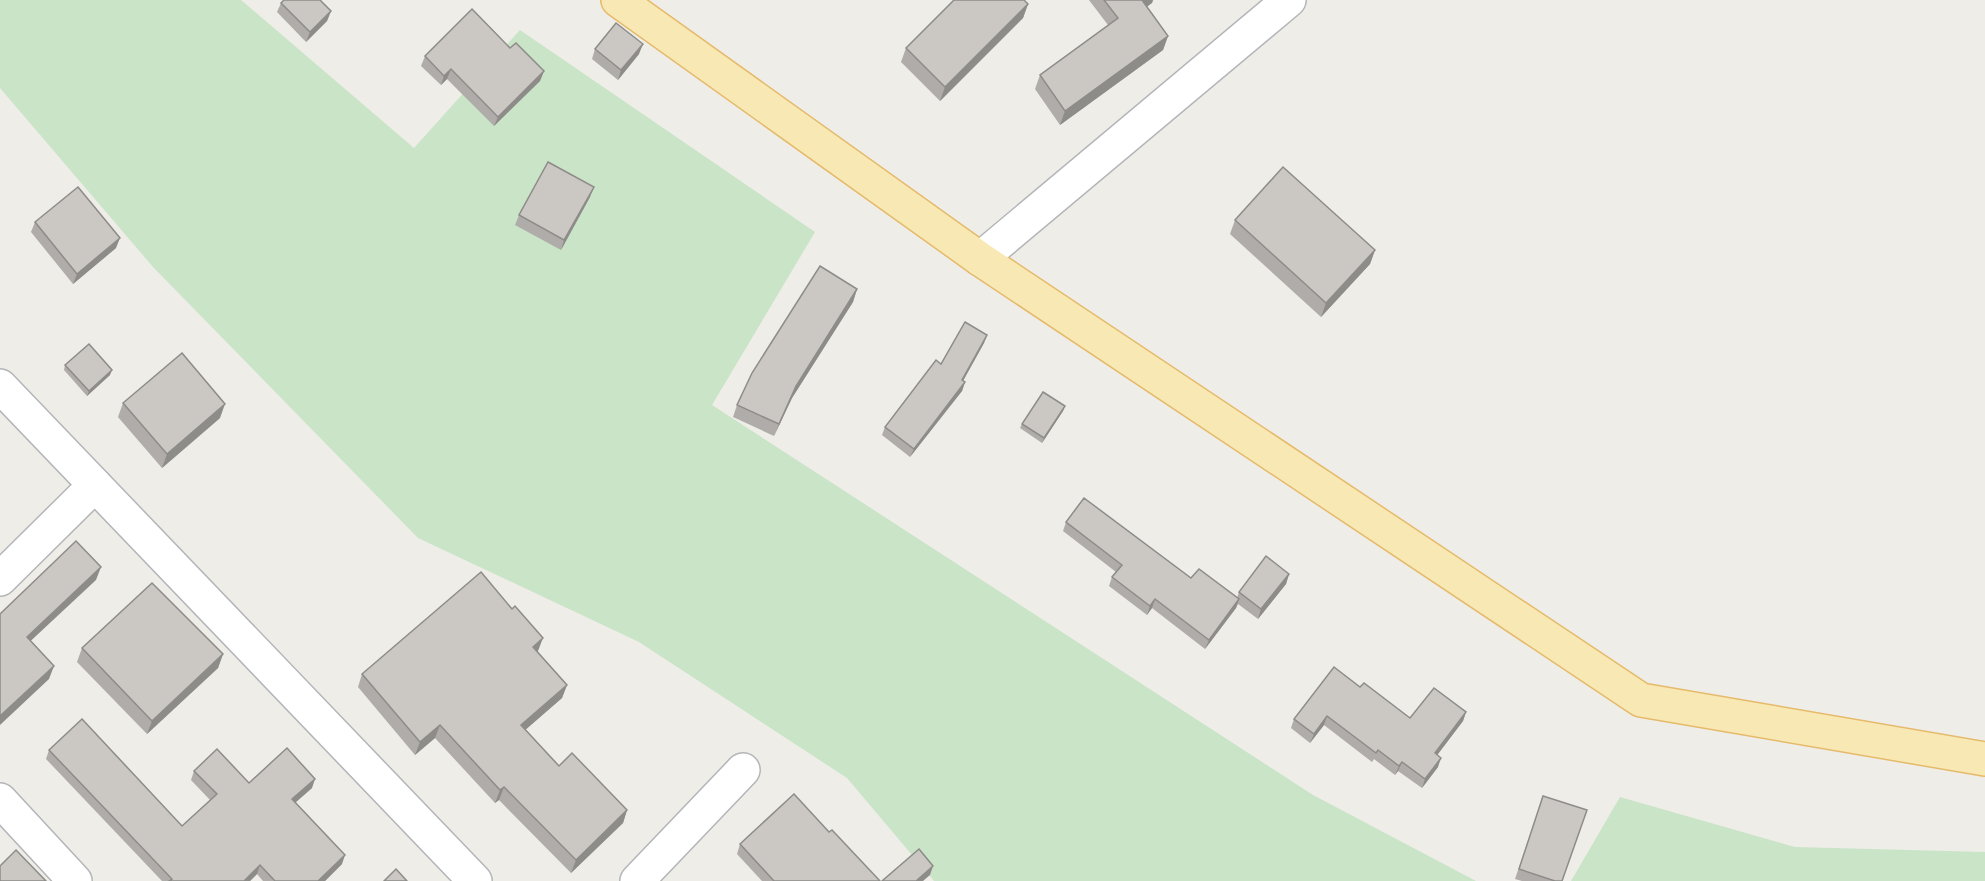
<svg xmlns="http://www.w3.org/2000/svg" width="1985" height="881" font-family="Figtree,sans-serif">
	<rect width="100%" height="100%" fill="#efede8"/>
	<g fill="#c9e4c7">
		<polygon points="0,0 241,0 414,148 520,30 815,232 712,405 1313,795 1476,881 934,881 847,778 639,642 418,538 153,267 0,88"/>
		<polygon points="1620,797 1795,847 1985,852 1985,881 1571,881"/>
	</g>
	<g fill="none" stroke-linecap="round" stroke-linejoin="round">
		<g stroke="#b3b5b8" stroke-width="36">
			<g id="minor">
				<polyline points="980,259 1289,0"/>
				<polyline points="0,386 475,881"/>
				<polyline points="0,579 95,485"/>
				<polyline points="0,800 75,881"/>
				<polyline points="637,881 743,770"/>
			</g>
		</g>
		<g stroke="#e5ba6b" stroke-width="36">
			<polyline id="major" points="618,0 980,259 1641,700 1985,759"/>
		</g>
		<use href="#minor" stroke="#fff" stroke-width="33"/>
		<use href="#major" stroke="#f8e8b4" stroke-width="33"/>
	</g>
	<g fill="#afaca9">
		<polygon points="1089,0 1153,0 1152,3 1147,6 1168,36 1163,50 1060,125 1035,89 1040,75 1108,25"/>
		<polygon points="281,3 331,11 327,21 306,42 277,12"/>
		<polygon points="1028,4 1023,18 940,101 901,62 906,48"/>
		<polygon points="510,48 544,71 540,81 494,126 447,79 441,85 421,66 425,56"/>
		<polygon points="595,49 639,54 618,80 592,59"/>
		<polygon points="590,197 561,250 515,225 519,215"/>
		<polygon points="1235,220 1375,250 1370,264 1321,317 1230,234"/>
		<polygon points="35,222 116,248 73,284 31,232"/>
		<polygon points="857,289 853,302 792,398 774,436 733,417 737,405"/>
		<polygon points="987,335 984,343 963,381 965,382 962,391 910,457 882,435 885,427 941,364"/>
		<polygon points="65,365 110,375 87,396 64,370"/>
		<polygon points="123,403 220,418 162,468 118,417"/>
		<polygon points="1065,406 1063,411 1042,443 1020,428 1022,424"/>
		<polygon points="1066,522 1237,598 1239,592 1289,574 1286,584 1258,619 1238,604 1236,608 1205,649 1152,608 1147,615 1109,586 1112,577 1116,572 1063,531"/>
		<polygon points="82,648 223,654 218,668 147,734 77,662"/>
		<polygon points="538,651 538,652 567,685 562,698 525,730 559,766 627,810 623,823 571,873 499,800 495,803 435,738 415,755 358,687 362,674"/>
		<polygon points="1360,687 1410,718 1466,712 1463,721 1437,755 1438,767 1422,788 1398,771 1395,775 1374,759 1372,762 1324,725 1310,743 1291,728 1294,719"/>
		<polygon points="49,750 182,826 210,800 191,780 194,771 249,783 312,788 295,803 342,864 325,881 263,881 257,874 250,881 162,881 46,759"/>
		<polygon points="1543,796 1562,881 1522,881 1515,879"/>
		<polygon points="829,832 880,881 762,881 737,854 740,844"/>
	</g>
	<g fill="#8e8c89">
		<polygon points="1142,0 1153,0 1152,3 1137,14"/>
		<polygon points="1028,4 1023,18 940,101 945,87"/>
		<polygon points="331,11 327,21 306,42 310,32"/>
		<polygon points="1168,36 1163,50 1060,125 1065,111"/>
		<polygon points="643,44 639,54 618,80 621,70"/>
		<polygon points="451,69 447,79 441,85 444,76"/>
		<polygon points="544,71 540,81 494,126 498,117"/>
		<polygon points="594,187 590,197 561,250 564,240"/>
		<polygon points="120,238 116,248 73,284 77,274"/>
		<polygon points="1375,250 1370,264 1321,317 1326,303"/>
		<polygon points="857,289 853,302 792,398 774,436 779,424 796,386"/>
		<polygon points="987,335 984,343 959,388 962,380"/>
		<polygon points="112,370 110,375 87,396 89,391"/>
		<polygon points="965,382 962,391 910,457 914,449"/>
		<polygon points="225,404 220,418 162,468 167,454"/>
		<polygon points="1065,406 1063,411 1042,443 1044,438"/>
		<polygon points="101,567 96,580 22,649 27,637"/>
		<polygon points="1289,574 1286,584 1258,619 1261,609"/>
		<polygon points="1155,599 1152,608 1147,615 1150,606"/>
		<polygon points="1239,599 1236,608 1205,649 1209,640"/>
		<polygon points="543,638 538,651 528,660 533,647"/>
		<polygon points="223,654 218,668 147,734 152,721"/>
		<polygon points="54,666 49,679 0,725 0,716"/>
		<polygon points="567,685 562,698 516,738 521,725"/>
		<polygon points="1466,712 1463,721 1432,762 1435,753"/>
		<polygon points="1327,716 1324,725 1310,743 1314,734"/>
		<polygon points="440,725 435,738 415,755 420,742"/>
		<polygon points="1441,758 1438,767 1422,788 1425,779"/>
		<polygon points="1402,762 1398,771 1395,775 1399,766"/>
		<polygon points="315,779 312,788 289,808 292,799"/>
		<polygon points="504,787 499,800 495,803 500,790"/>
		<polygon points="627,810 623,823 571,873 576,860"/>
		<polygon points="345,855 342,864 325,881 318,881"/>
		<polygon points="260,865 257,874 250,881 244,881"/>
		<polygon points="933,866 930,875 923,881 916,881"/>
	</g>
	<g fill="#cbc8c4" stroke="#8e8c89" stroke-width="1.5">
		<polygon points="284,0 320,0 331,11 310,32 281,3"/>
		<polygon points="954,0 1024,0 1028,4 945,87 906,48"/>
		<polygon points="1104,0 1142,0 1168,36 1065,111 1040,75 1118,18"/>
		<polygon points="472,9 510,48 516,43 544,71 498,117 451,69 444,76 425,56"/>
		<polygon points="616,23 643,44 621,70 595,49"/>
		<polygon points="548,162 594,187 564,240 519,215"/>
		<polygon points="1283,167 1375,250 1326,303 1235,220"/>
		<polygon points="78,187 120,238 77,274 35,222"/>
		<polygon points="820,266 857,289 796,386 779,424 737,405 752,373"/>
		<polygon points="965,322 987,335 962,380 965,382 914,449 885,427 936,360 941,364"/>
		<polygon points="89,344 112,370 89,391 65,365"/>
		<polygon points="182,353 225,404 167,454 123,403"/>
		<polygon points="1043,392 1065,406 1044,438 1022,424"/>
		<polygon points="1084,498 1191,578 1199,569 1239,599 1209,640 1155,599 1150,606 1112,577 1122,565 1066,522"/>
		<polygon points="76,541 101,567 27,637 54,666 0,716 0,614"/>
		<polygon points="1266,556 1289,574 1261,609 1239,592"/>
		<polygon points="481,572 512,609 515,606 543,638 533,647 567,685 521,725 559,766 572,753 627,810 576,860 504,787 500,790 440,725 420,742 362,674"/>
		<polygon points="152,583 223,654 152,721 82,648"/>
		<polygon points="1334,667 1360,687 1364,683 1410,718 1434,688 1466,712 1435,753 1441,758 1425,779 1402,762 1399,766 1378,750 1376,753 1327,716 1314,734 1294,719"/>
		<polygon points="82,719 182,826 217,794 194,771 217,749 249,783 287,748 315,779 292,799 345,855 318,881 275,881 260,865 244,881 169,881 172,879 49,750"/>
		<polygon points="794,794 829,832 832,830 880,881 774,881 740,844"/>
		<polygon points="1543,796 1587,810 1562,881 1555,881 1519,869"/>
		<polygon points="919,849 933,866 916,881 882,881"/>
		<polygon points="16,850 46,881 0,881 0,866"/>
		<polygon points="396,869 407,881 384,881"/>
	</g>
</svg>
